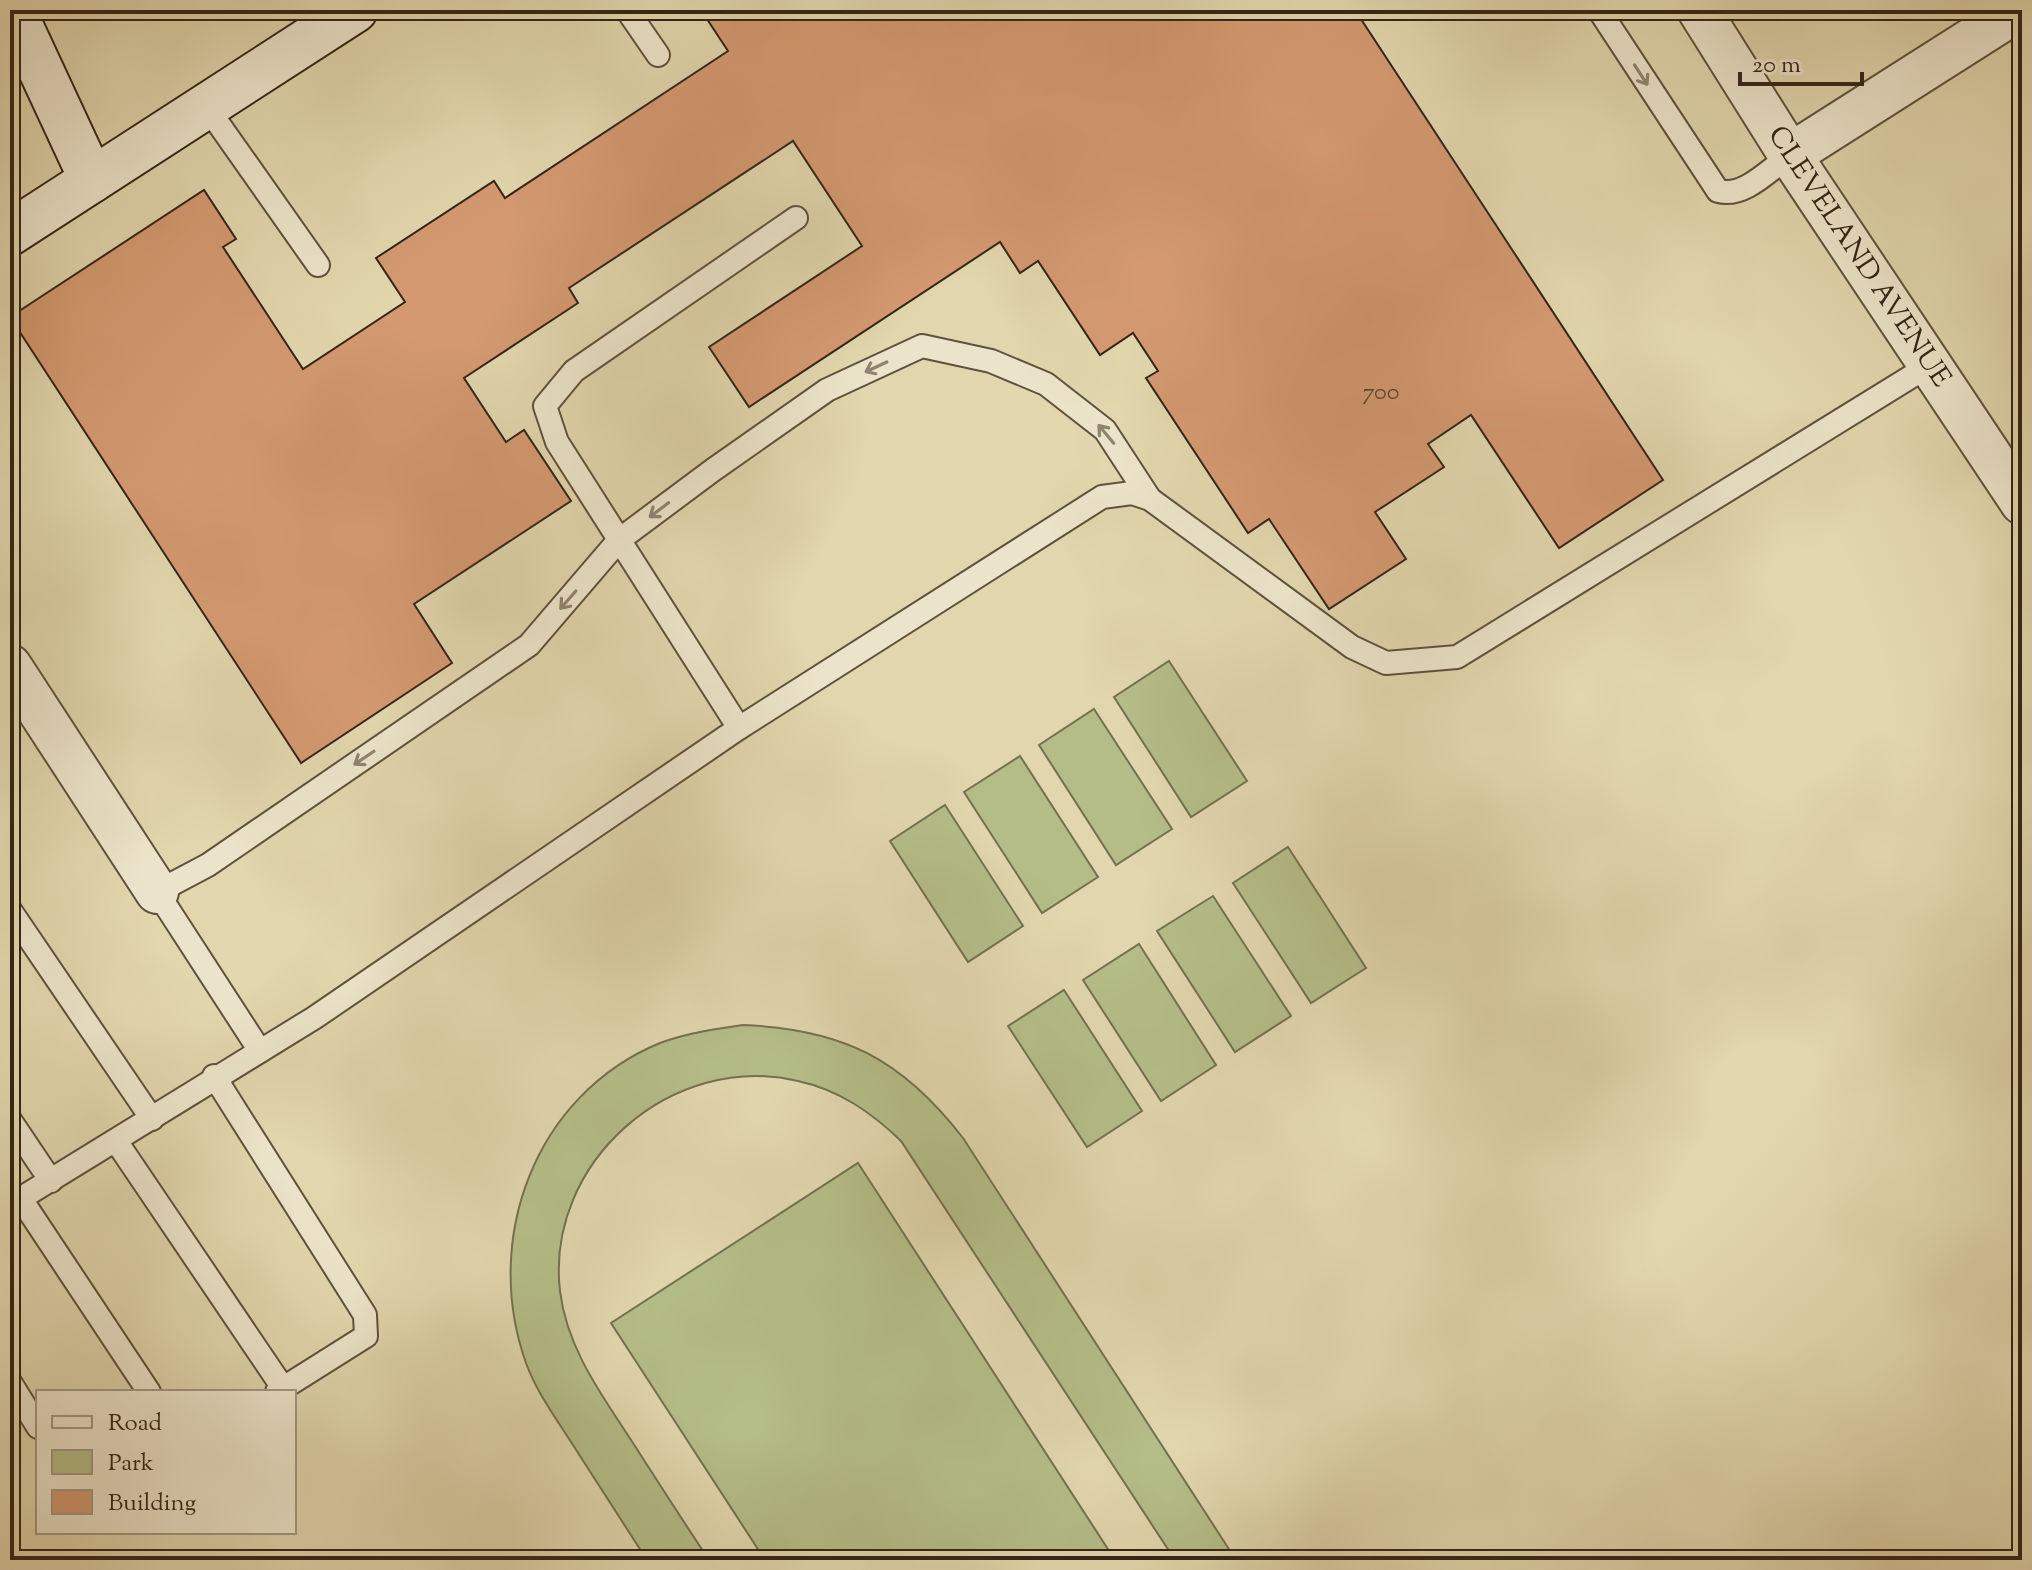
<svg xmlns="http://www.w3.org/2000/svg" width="2032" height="1570" font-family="'Sorts Mill Goudy',serif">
	<rect width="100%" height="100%" fill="#e1d6ad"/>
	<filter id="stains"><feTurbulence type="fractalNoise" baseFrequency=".0025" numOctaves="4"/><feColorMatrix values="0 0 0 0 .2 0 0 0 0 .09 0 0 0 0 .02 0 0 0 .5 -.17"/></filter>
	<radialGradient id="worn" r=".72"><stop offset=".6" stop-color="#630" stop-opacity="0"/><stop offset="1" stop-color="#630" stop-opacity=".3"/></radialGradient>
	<g fill="#b4bd88" stroke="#747150" stroke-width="2">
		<polygon points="1169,661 1247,781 1191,817 1114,697"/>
		<polygon points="1094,709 1172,829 1116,865 1039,745"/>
		<polygon points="1020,756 1098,877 1042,913 964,792"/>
		<polygon points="945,805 1023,926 968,962 890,841"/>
		<polygon points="1288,847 1366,968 1311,1003 1233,883"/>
		<polygon points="1213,896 1291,1016 1235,1052 1157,931"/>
		<polygon points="1139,944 1216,1065 1161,1101 1083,980"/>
		<polygon points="1064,990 1142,1111 1087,1147 1008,1026"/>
		<path d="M743 1025C843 1029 902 1059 963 1138L1236 1560H1175L901 1141C871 1112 839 1090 798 1081 672 1051 545 1162 560 1291 567 1349 602 1395 633 1443 658 1482 683 1521 709 1560H647C622 1521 597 1482 571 1442 555 1417 536 1391 526 1363 482 1240 534 1095 660 1043 687 1033 715 1029 743 1025Z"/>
		<polygon points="858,1163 1115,1560 765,1560 611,1323"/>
	</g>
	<polygon fill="#d49971" stroke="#342518" stroke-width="2" points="701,10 1355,10 1663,480 1559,548 1471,415 1428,444 1444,467 1375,512 1406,559 1329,609 1269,519 1248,533 1146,378 1158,371 1133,333 1100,355 1038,261 1020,273 1000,242 749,407 709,347 862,246 793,141 569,288 578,303 464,378 506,442 524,430 571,501 414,604 452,663 301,763 10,317 204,190 236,239 223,247 303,369 405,302 376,258 494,181 505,198 728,51"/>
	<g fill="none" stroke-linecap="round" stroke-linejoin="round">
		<g stroke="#5f513d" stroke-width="26">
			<g id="lane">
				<polyline points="627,10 658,55"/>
				<path d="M1599 10 1718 191C1744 198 1769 170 1790 155"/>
				<polyline points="206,106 318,265"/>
				<polyline points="739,728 557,442 545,406 574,371 796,218"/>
				<polyline points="10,910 152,1119"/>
				<polyline points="260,1051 157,892 208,865 529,645 619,540 713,470 827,390 922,346 991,361 1046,384 1105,430 1150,499"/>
				<polyline points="214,1076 365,1315 366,1336 277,1392"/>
				<polyline points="10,1120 51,1181"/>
				<polyline points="116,1141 283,1388"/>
				<polyline points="21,1199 149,1392"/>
				<polyline points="10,1205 314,1018 739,728 1102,497 1132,493 1150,499 1352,647 1386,663 1457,657 1930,365"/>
				<polyline points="10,1382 38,1427"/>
			</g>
		</g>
		<g stroke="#5f513d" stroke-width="46">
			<g id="street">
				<path id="s1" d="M1699 10 1790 155 2022 503"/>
				<polyline points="1790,155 2018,10"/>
				<polyline points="10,666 157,892"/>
			</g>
		</g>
		<g stroke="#342518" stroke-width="48">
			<g id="secondary">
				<polyline points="13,10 92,180"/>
				<polyline points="10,233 355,10"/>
			</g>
		</g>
		<use href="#lane" stroke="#ece4ca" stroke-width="22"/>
		<use href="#street" stroke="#ece4ca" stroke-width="42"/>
		<use href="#secondary" stroke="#ece4ca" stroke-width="44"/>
	</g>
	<defs><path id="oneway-shaft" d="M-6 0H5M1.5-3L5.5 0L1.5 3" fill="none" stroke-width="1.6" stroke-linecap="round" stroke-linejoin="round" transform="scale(2)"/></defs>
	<g stroke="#908471">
		<use href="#oneway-shaft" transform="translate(1641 75) rotate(57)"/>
		<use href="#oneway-shaft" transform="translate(876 367) rotate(155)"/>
		<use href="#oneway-shaft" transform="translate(1106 434) rotate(-130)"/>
		<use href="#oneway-shaft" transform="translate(659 510) rotate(143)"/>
		<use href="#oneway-shaft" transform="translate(568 600) rotate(131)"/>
		<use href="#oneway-shaft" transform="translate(364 758) rotate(146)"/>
	</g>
	<g text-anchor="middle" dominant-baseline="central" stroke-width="8" stroke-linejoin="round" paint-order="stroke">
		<g font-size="24" fill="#5c422e">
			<text x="1381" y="393">700</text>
		</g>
		<g font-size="28" fill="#342518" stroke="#ece4ca">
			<text stroke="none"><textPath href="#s1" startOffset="294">CLEVELAND AVENUE</textPath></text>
		</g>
	</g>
	<rect width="2032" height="1570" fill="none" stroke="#e1d6ad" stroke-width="40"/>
	<rect x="12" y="12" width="2008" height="1546" fill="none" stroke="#342518" stroke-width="4"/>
	<rect x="20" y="20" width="1992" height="1530" fill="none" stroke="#342518" stroke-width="2"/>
	<rect x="36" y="1390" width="260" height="144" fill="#ece4ca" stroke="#a29883" stroke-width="2"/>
	<rect x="52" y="1416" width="40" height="12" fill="#ece4ca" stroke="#a29883" stroke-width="2"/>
	<text x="108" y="1430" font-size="24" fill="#342518">Road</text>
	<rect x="52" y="1450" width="40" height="24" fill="#b4bd88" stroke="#a29883" stroke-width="2"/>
	<text x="108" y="1470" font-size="24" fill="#342518">Park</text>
	<rect x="52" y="1490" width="40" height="24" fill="#d49971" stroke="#a29883" stroke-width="2"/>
	<text x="108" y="1510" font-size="24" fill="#342518">Building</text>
	<path d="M1740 72v12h122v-12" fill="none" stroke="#342518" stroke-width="4"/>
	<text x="1752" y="72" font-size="24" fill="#342518" stroke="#ece4ca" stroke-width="6" paint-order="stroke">20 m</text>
	<rect width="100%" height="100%" filter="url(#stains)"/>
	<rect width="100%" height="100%" fill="url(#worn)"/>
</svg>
